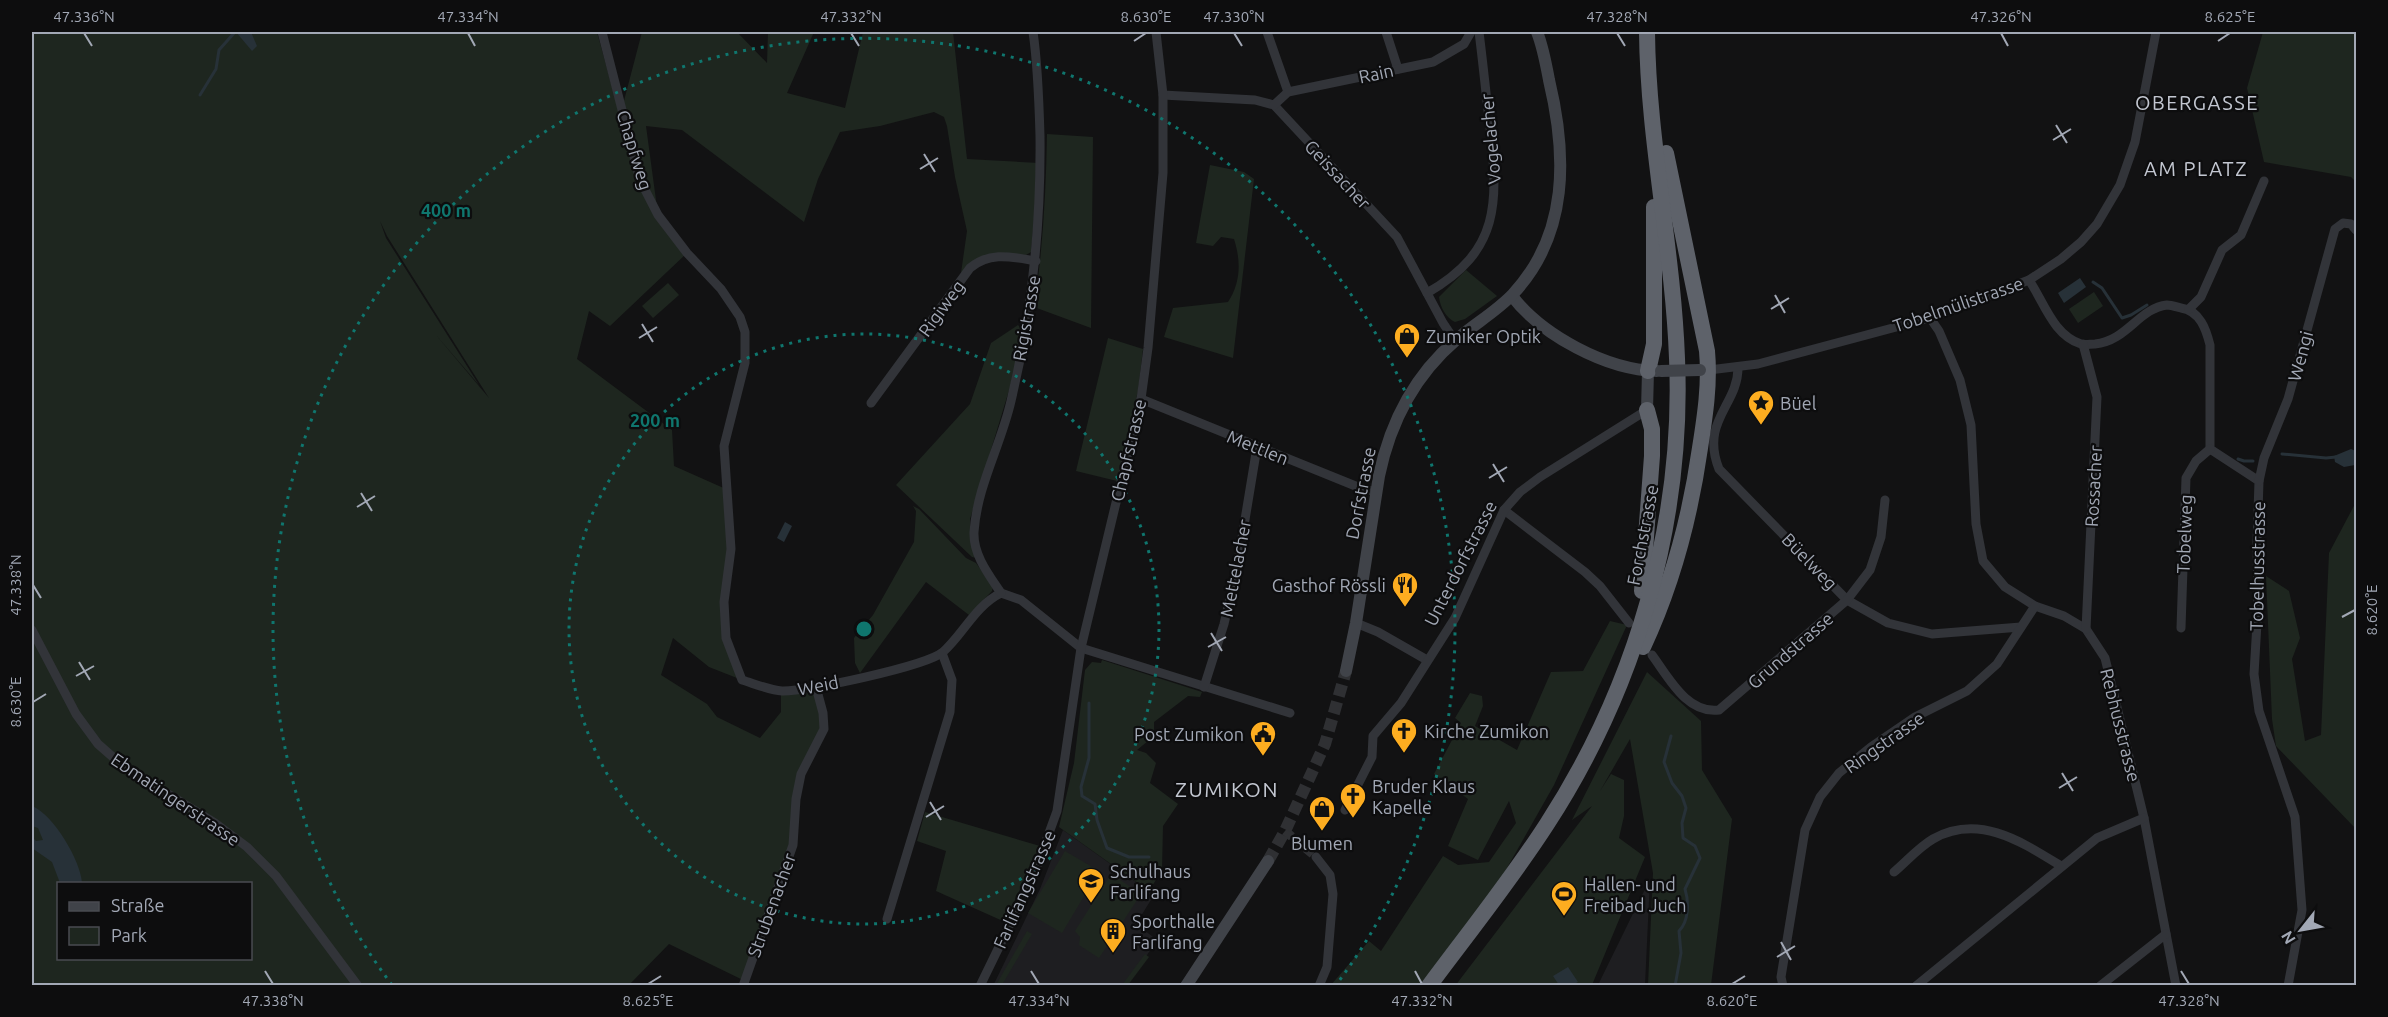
<svg xmlns="http://www.w3.org/2000/svg" width="2388" height="1017" font-family="Ubuntu,sans-serif">
	<rect width="100%" height="100%" fill="#121213"/>
	<g fill="#1e1e21">
		<polygon points="1063,830 1154,895 1136,924 1157,940 1127,985 993,986 1040,889"/>
		<polygon points="1650,879 1645,985 1597,985 1599,983"/>
	</g>
	<g fill="#1e261f" fill-rule="evenodd">
		<path d="M32 32H597L620 116 642 32H737L767 63 768 32H814L787 93 845 108 863 32H953L967 159 1039 163 1031 252 1026 255 1000 253 961 273 967 231 955 177 947 126 944 117 934 112 880 126 840 132 818 179 804 222 682 130 646 126 658 215 687 253 610 326 589 311 577 359 672 430 674 466 728 490 726 638 742 680 709 667 673 638 661 675 707 704 717 717 760 738 781 712V691L816 687 824 729 801 775 793 845 745 981 669 944 629 985H32ZM380 221 387 236 489 398 436 335 479 385 386 238ZM58 884H250V958H58Z"/>
		<polygon points="2263,32 2356,32 2356,182 2351,177 2264,162 2247,88"/>
		<path d="M1047 134 1093 137 1091 328 1034 307C1043 249 1046 192 1047 134Z"/>
		<path d="M1210 165 1244 172 1254 179 1233 358 1164 337 1173 308 1228 302C1241 282 1241 261 1234 239L1221 237 1213 246 1196 243Z"/>
		<path d="M1466 270 1497 296 1465 319 1455 322C1446 318 1440 307 1439 297Z"/>
		<polygon points="668,283 679,295 653,318 642,306"/>
		<polygon points="2094,292 2103,306 2078,323 2069,309"/>
		<polygon points="1018,325 1023,331 1010,387 970,519 971,538 977,558 972,557 896,485 970,404 991,343"/>
		<polygon points="1108,338 1143,349 1138,391 1117,481 1076,471"/>
		<polygon points="2356,502 2356,829 2276,746 2272,719 2266,576 2289,591 2300,638 2292,659 2305,741 2321,735 2329,553"/>
		<polygon points="913,506 919,509 966,558 976,563 993,587 992,591 969,615 926,582 860,673 855,663 854,638 873,615 914,542 916,511"/>
		<polygon points="1610,621 1627,625 1554,785 1503,875 1422,985 1330,986 1369,941 1381,951 1443,856 1458,865 1489,862 1516,823 1509,801 1478,860 1448,846 1468,799 1434,774 1461,723 1455,718 1470,693 1482,696 1483,706 1475,726 1517,750 1551,672 1583,671"/>
		<polygon points="1102,660 1202,692 1200,697 1188,696 1154,722 1154,736 1137,750 1146,753 1156,763 1150,783 1178,804 1163,826 1162,870 1149,891 1059,827 1074,763 1085,670 1092,662 1101,663"/>
		<polygon points="1647,672 1701,721 1702,770 1732,819 1711,985 1648,985 1653,873 1630,739 1600,791 1611,774 1624,780 1624,816 1619,838 1645,857 1592,985 1455,986 1592,806 1572,820"/>
		<polygon points="925,812 1040,846 1005,922 936,891 946,851 917,841"/>
		<polygon points="1065,851 1099,871 1062,933 1028,913"/>
		<polygon points="1111,874 1141,894 1099,958 1079,945 1080,937 1075,931"/>
		<polygon points="1027,931 1032,934 1002,985 996,985"/>
		<polygon points="1145,954 1149,957 1128,985 1122,985"/>
	</g>
	<g fill="#273138">
		<polygon points="236,32 251,32 257,46 252,51"/>
		<polygon points="2080,278 2086,287 2064,303 2058,293"/>
		<polygon points="2351,449 2356,451 2355,465 2344,467 2335,462 2334,456"/>
		<polygon points="785,522 792,526 784,542 777,538"/>
		<path d="M32 806C53 814 81 861 82 883H60L52 862 32 848V837L36 841 43 840 38 828 32 826Z"/>
		<polygon points="1568,967 1578,982 1572,985 1559,985 1553,976"/>
	</g>
	<g fill="none" stroke-linecap="round" stroke-linejoin="round">
		<g stroke="#273138" stroke-width="3">
			<polyline points="200,95 216,69 219,50 235,32"/>
			<polyline points="2093,282 2102,288 2122,318 2131,315 2147,305"/>
			<polyline points="2282,454 2326,458 2336,457"/>
			<polyline points="2238,459 2244,461 2253,461"/>
			<polyline points="1089,703 1089,758 1081,787 1082,796 1095,804 1097,820 1107,848 1129,857 1149,857"/>
			<path d="M1671 736 1664 762 1672 783 1682 796 1686 808 1682 823 1683 838 1695 846 1700 858 1685 889C1689 902 1689 921 1679 931L1681 953 1675 986"/>
		</g>
		<polyline stroke="#2f3033" stroke-width="9" stroke-dasharray="9 4.5" stroke-linecap="butt" points="1285,831 1316,857"/>
		<polyline stroke="#2f3033" stroke-width="12" stroke-dasharray="12 6" stroke-linecap="butt" points="1268,861 1285,831 1325,744 1346,671"/>
		<g stroke="#323439" stroke-width="9">
			<path d="M602 32 640 180 658 215 687 253 721 289 740 317 745 332V363L724 446 731 549 724 602 726 638 742 680C755 684 769 690 782 691 806 692 926 666 943 652 964 633 975 606 1001 593L1021 600 1081 648 1290 713"/>
			<polyline points="1267,32 1288,92"/>
			<polyline points="1386,32 1398,69"/>
			<polyline points="1163,95 1255,100 1274,105 1397,237 1443,323 1455,341"/>
			<polyline points="1274,105 1288,92 1433,62 1464,44 1471,32"/>
			<path d="M2029 280C2044 302 2053 335 2081 344 2085 345 2090 344 2095 344 2127 341 2139 308 2167 305 2171 305 2177 307 2181 308 2200 311 2206 329 2210 345V449L2259 481 2257 544 2258 606 2254 674 2259 711 2295 817 2302 910 2288 986"/>
			<path d="M1427 293C1501 251 1498 202 1490 127 1486 95 1483 63 1479 32"/>
			<polyline points="2189,309 2201,297 2222,250 2241,235 2264,181"/>
			<polyline points="1930,318 1939,331 1960,380 1971,425 1976,524 1983,561 2005,587 2035,606 2064,616 2086,629 2105,658 2144,818 2176,986"/>
			<polyline points="2083,344 2097,397 2086,629"/>
			<path d="M1738 368C1738 405 1700 421 1719 469L1847 600 1888 623 1932 634 2021 627"/>
			<polyline points="1709,370 1758,364 1930,318 2029,280 2061,259 2081,242 2097,224 2120,185 2135,142 2156,32"/>
			<polyline points="1141,399 1358,487 1376,492"/>
			<path d="M871 403 970 268C990 251 1012 257 1036 261"/>
			<polyline points="2259,481 2264,458 2288,399 2335,229 2343,223 2351,224 2356,230"/>
			<polyline points="1504,510 1585,572 1600,586 1629,623"/>
			<path d="M1001 593C989 575 973 555 974 532 977 486 1001 445 1011 401 1032 313 1041 226 1040 136 1039 100 1038 66 1033 32"/>
			<polyline points="1356,623 1378,632 1427,660"/>
			<polyline points="2181,628 2186,478 2196,461 2210,449"/>
			<polyline points="32,630 76,714 98,744 123,766 215,823 247,847 276,876 358,986"/>
			<path d="M1652 655C1669 678 1687 714 1719 710L1847 600 1870 570 1881 537 1885 500"/>
			<polyline points="1204,687 1224,624 1237,568 1257,447"/>
			<polyline points="1345,810 1372,757 1373,736 1401,703 1455,618 1504,510 1520,492 1540,477 1647,410"/>
			<polyline points="1316,857 1330,875 1333,894 1327,967 1319,986"/>
			<path d="M1894 872C1906 862 1919 847 1933 839 1979 813 2022 842 2061 866"/>
			<polyline points="887,919 950,712 952,680 942,653"/>
			<polyline points="743,986 793,845 796,799 801,774 824,729 823,713 816,687"/>
			<polyline points="980,986 1033,877 1057,811 1081,648 1141,399 1148,348 1163,173 1163,95 1156,32"/>
			<polyline points="1783,986 1781,977 1805,830 1820,797 1839,773 1871,747 1915,717 1967,691 1997,664 2035,606"/>
			<polyline points="1916,986 2097,838 2144,818"/>
			<polyline points="2100,986 2166,934"/>
		</g>
		<g stroke="#404349" stroke-width="12">
			<path d="M1512 296C1542 335 1606 370 1657 371"/>
			<polyline points="1647,410 1648,371"/>
			<path d="M1346 671 1356 623 1379 476C1390 423 1415 375 1456 340 1474 324 1496 312 1513 294 1569 234 1567 155 1549 80 1546 64 1543 47 1537 32"/>
			<polyline points="1186,986 1268,861"/>
		</g>
		<g stroke="#5e626a" stroke-width="16">
			<polyline points="1648,371 1654,344 1654,207"/>
			<polyline points="1642,591 1652,456 1652,429 1647,410"/>
			<path d="M1643 647C1673 583 1690 518 1700 448 1705 416 1710 384 1707 351L1666 153"/>
			<path d="M1429 986C1469 932 1511 880 1547 824 1636 687 1684 522 1677 358 1673 249 1648 141 1647 32"/>
		</g>
		<polyline stroke="#404349" stroke-width="12" points="1661,371 1700,370"/>
	</g>
	<path fill="none" stroke="#a2a8b5" stroke-width="2" d="M84 33 92 46M468 33 475 46M851 33 859 46M1234 33 1242 46M1617 33 1625 46M2001 33 2008 46M1134 41 1146 33M2218 41 2230 33M2056 125 2067 143M2053 140 2071 129M924 154 935 172M920 169 938 158M1775 295 1785 313M1771 309 1789 298M642 324 653 342M639 338 657 327M1493 464 1504 482M1489 478 1507 467M361 493 372 511M357 507 375 496M33 585 41 598M2342 617 2355 610M1211 633 1222 651M1208 647 1226 637M79 662 90 680M76 676 94 666M33 702 46 694M2062 773 2073 791M2059 788 2077 777M930 802 941 820M926 817 944 806M1781 942 1791 960M1777 957 1795 946M265 971 273 984M1031 971 1039 984M1415 971 1422 984M2181 971 2189 984M648 984 661 976M1732 984 1745 976"/>
	<g fill="none" stroke="#0f766e" stroke-width="3" stroke-dasharray="3 6">
		<circle cx="864" cy="629" r="295"/>
		<path d="M392 985A591 591 0 1 1 1336 985"/>
	</g>
	<defs>
		<g id="shop-pin" transform="scale(1.35)"><path d="M0 17L-7.5 6A9.5 9.5 0 1 1 7.5 6Z" fill="#fdad20" stroke="#0d0d0e"/><path d="M-5-2.5h2.3a2.7 3.5 0 0 1 5.4 0H5L5.5 6h-11ZM-1.5-2.5h3a1.5 2.3 0 0 0-3 0Z" fill="#111"/></g>
		<g id="sight-pin" transform="scale(1.35)"><path d="M0 17L-7.5 6A9.5 9.5 0 1 1 7.5 6Z" fill="#fdad20" stroke="#0d0d0e"/><path d="M0-6L1.8-2.2L6-1.7L2.9 1.2L3.7 5.4L0 3.3L-3.7 5.4L-2.9 1.2L-6-1.7L-1.8-2.2Z" fill="#111"/></g>
		<g id="restaurant-pin" transform="scale(1.35)"><path d="M0 17L-7.5 6A9.5 9.5 0 1 1 7.5 6Z" fill="#fdad20" stroke="#0d0d0e"/><path d="M-5-6h1v4h1v-4h1v4h1v-4h1v5L-1.5 .5V6h-2V.5L-5-1ZM5-6V6H3V1.5H1.5Q1.5-4 5-6Z" fill="#111"/></g>
		<g id="church-pin" transform="scale(1.35)"><path d="M0 17L-7.5 6A9.5 9.5 0 1 1 7.5 6Z" fill="#fdad20" stroke="#0d0d0e"/><path d="M-1.2-6h2.4v3.5h3.3v2.4h-3.3V6h-2.4V-.1h-3.3v-2.4h3.3Z" fill="#111"/></g>
		<g id="civic-pin" transform="scale(1.35)"><path d="M0 17L-7.5 6A9.5 9.5 0 1 1 7.5 6Z" fill="#fdad20" stroke="#0d0d0e"/><path d="M-.6-6.5H3V-4.5H.6V-3L4-1V1h2V6H-6V1h2V-1L-.6-3ZM-1.2 2.5V6h2.4V2.5Z" fill="#111"/></g>
		<g id="school-pin" transform="scale(1.35)"><path d="M0 17L-7.5 6A9.5 9.5 0 1 1 7.5 6Z" fill="#fdad20" stroke="#0d0d0e"/><path d="M0-5L7-2L0 1L-7-2ZM-4 1L0 2.5L4 1V4Q0 6-4 4Z" fill="#111"/></g>
		<g id="stadium-pin" transform="scale(1.35)"><path d="M0 17L-7.5 6A9.5 9.5 0 1 1 7.5 6Z" fill="#fdad20" stroke="#0d0d0e"/><path d="M0-5a6.5 5 0 1 0 0 10a6.5 5 0 1 0 0-10ZM-3.5-1.8h7v3.6h-7Z" fill="#111"/></g>
		<g id="building-pin" transform="scale(1.35)"><path d="M0 17L-7.5 6A9.5 9.5 0 1 1 7.5 6Z" fill="#fdad20" stroke="#0d0d0e"/><path d="M-4-6H4V6H1V3H-1V6H-4ZM-2.5-4.3h1.7v1.8h-1.7ZM.8-4.3h1.7v1.8H.8ZM-2.5-1h1.7V.8h-1.7ZM.8-1h1.7V.8H.8Z" fill="#111"/></g>
	</defs>
	<g fill-rule="evenodd">
		<use href="#shop-pin" x="1407" y="336"/>
		<use href="#sight-pin" x="1761" y="403"/>
		<use href="#restaurant-pin" x="1405" y="585"/>
		<use href="#church-pin" x="1404" y="731"/>
		<use href="#civic-pin" x="1263" y="734"/>
		<use href="#church-pin" x="1353" y="796"/>
		<use href="#shop-pin" x="1322" y="809"/>
		<use href="#school-pin" x="1091" y="881"/>
		<use href="#stadium-pin" x="1564" y="894"/>
		<use href="#building-pin" x="1113" y="931"/>
	</g>
	<g text-anchor="middle" dominant-baseline="central" stroke-width="4.5" stroke-linejoin="round" paint-order="stroke">
		<g font-size="18" fill="#a2a8b5" stroke="#0d0d0e">
			<text transform="translate(1376 73) rotate(-12)">Rain</text>
			<text transform="translate(1490 139) rotate(-95)">Vogelacher</text>
			<text transform="translate(635 150) rotate(73)">Chapfweg</text>
			<text transform="translate(1338 174) rotate(47)">Geissacher</text>
			<text transform="translate(1958 304) rotate(-19)">Tobelmülistrasse</text>
			<text transform="translate(941 308) rotate(-54)">Rigiweg</text>
			<text transform="translate(1026 318) rotate(-80)">Rigistrasse</text>
			<text transform="translate(2300 356) rotate(-75)">Wengi</text>
			<text transform="translate(1258 447) rotate(22)">Mettlen</text>
			<text transform="translate(1128 450) rotate(-77)">Chapfstrasse</text>
			<text transform="translate(2093 486) rotate(-87)">Rossacher</text>
			<text transform="translate(1360 493) rotate(-79)">Dorfstrasse</text>
			<text transform="translate(2184 534) rotate(-88)">Tobelweg</text>
			<text transform="translate(1642 535) rotate(-79)">Forchstrasse</text>
			<text transform="translate(1810 561) rotate(46)">Büelweg</text>
			<text transform="translate(1460 563) rotate(-63)">Unterdorfstrasse</text>
			<text transform="translate(2257 566) rotate(-89)">Tobelhusstrasse</text>
			<text transform="translate(1235 568) rotate(-79)">Mettelacher</text>
			<text transform="translate(1790 650) rotate(-41)">Grundstrasse</text>
			<text transform="translate(818 685) rotate(-11)">Weid</text>
			<text transform="translate(2121 725) rotate(76)">Rebhusstrasse</text>
			<text transform="translate(1884 742) rotate(-35)">Ringstrasse</text>
			<text transform="translate(176 799) rotate(34)">Ebmatingerstrasse</text>
			<text transform="translate(1024 889) rotate(-66)">Farlifangstrasse</text>
			<text transform="translate(771 905) rotate(-70)">Strubenacher</text>
		</g>
		<g font-size="18" fill="#a2a8b5" stroke="#0d0d0e" text-anchor="start">
			<text x="1426" y="336">Zumiker Optik</text>
			<text x="1780" y="403">Büel</text>
			<text x="1386" y="585" text-anchor="end">Gasthof Rössli</text>
			<text x="1424" y="731">Kirche Zumikon</text>
			<text x="1244" y="734" text-anchor="end">Post Zumikon</text>
			<text x="1372" y="786">Bruder Klaus<tspan x="1372" dy="21">Kapelle</tspan></text>
			<text x="1322" y="843" text-anchor="middle">Blumen</text>
			<text x="1110" y="871">Schulhaus<tspan x="1110" dy="21">Farlifang</tspan></text>
			<text x="1584" y="884">Hallen- und<tspan x="1584" dy="21">Freibad Juch</tspan></text>
			<text x="1132" y="921">Sporthalle<tspan x="1132" dy="21">Farlifang</tspan></text>
		</g>
		<g font-size="20" letter-spacing="1.5" fill="#c3c7d1" stroke="#0d0d0e">
			<text x="2197" y="102">OBERGASSE</text>
			<text x="2196" y="168">AM PLATZ</text>
		</g>
		<g font-size="21" letter-spacing="1.5" fill="#c3c7d1" stroke="#0d0d0e">
			<text x="1227" y="789">ZUMIKON</text>
		</g>
	</g>
	<circle cx="864" cy="629" r="9" fill="#0f766e" stroke="#0d0d0e" stroke-width="3"/>
	<g font-size="18" text-anchor="middle" font-weight="bold" fill="#0f766e" stroke="#0d0d0e" stroke-width="4.5" stroke-linejoin="round" paint-order="stroke">
		<text x="446" y="217">400 m</text>
		<text x="655" y="427">200 m</text>
	</g>
	<rect width="2388" height="1017" fill="none" stroke="#0d0d0e" stroke-width="66"/>
	<rect x="57" y="882" width="195" height="78" fill="#0d0d0e" stroke="#494b51" stroke-width="1.5"/>
	<rect x="69" y="902" width="30" height="9" fill="#404349" stroke="#494b51" stroke-width="1.5"/>
	<text x="111" y="912" font-size="18" fill="#a2a8b5">Straße</text>
	<rect x="69" y="927" width="30" height="18" fill="#1e261f" stroke="#494b51" stroke-width="1.5"/>
	<text x="111" y="942" font-size="18" fill="#a2a8b5">Park</text>
	<g transform="translate(2301 930) rotate(239)" stroke="#0d0d0e" stroke-width="4.5" paint-order="stroke">
	<path d="M0-4.5L10 22L0 15L-10 22Z" fill="#a2a8b5"/>
	<text y="-9" font-size="16" font-weight="bold" text-anchor="middle" fill="#a2a8b5">N</text>
	</g>
	<rect x="33" y="33" width="2322" height="951" fill="none" stroke="#a2a8b5" stroke-width="2"/>
	<g font-size="15" text-anchor="middle" fill="#a2a8b5">
		<text x="84" y="22">47.336°N</text>
		<text x="468" y="22">47.334°N</text>
		<text x="851" y="22">47.332°N</text>
		<text x="1146" y="22">8.630°E</text>
		<text x="1234" y="22">47.330°N</text>
		<text x="1617" y="22">47.328°N</text>
		<text x="2001" y="22">47.326°N</text>
		<text x="2230" y="22">8.625°E</text>
		<text transform="translate(16 585) rotate(-90)" y="5">47.338°N</text>
		<text transform="translate(2372 610) rotate(-90)" y="5">8.620°E</text>
		<text transform="translate(16 702) rotate(-90)" y="5">8.630°E</text>
		<text x="273" y="1006">47.338°N</text>
		<text x="648" y="1006">8.625°E</text>
		<text x="1039" y="1006">47.334°N</text>
		<text x="1422" y="1006">47.332°N</text>
		<text x="1732" y="1006">8.620°E</text>
		<text x="2189" y="1006">47.328°N</text>
	</g>
</svg>
